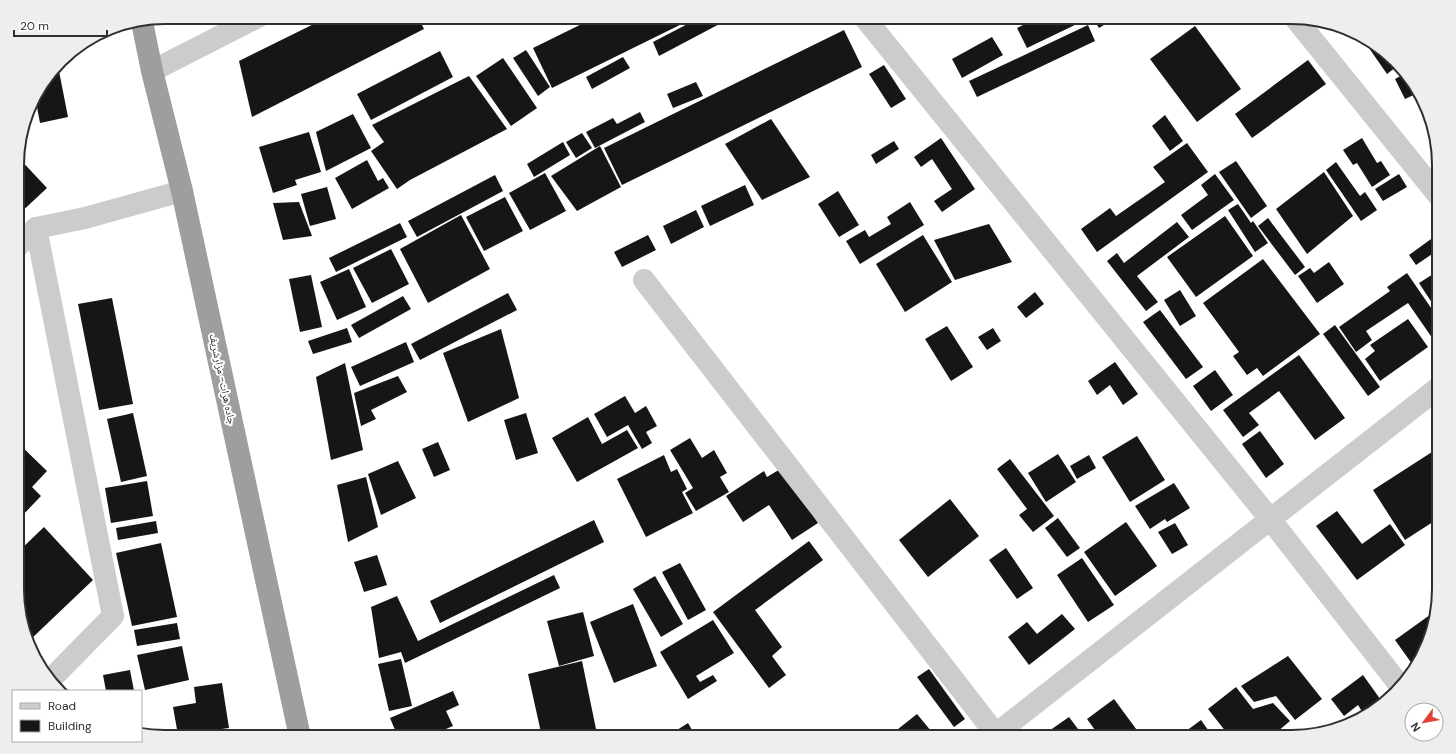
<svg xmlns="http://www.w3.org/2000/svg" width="1456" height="754" font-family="'DM Sans','Noto Naskh Arabic',sans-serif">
	<rect width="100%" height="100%" fill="#fff"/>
	<g fill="#161616">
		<polygon points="328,17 418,17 424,29 252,117 239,61"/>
		<polygon points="596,17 696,17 552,88 533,48"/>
		<polygon points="701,17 726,17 727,20 659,56 653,42"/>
		<polygon points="1039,17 1076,17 1079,23 1027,48 1017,28"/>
		<polygon points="1092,17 1117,17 1099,28"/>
		<polygon points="1088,25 1095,41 977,97 969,81"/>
		<polygon points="1195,26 1241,89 1197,122 1150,59"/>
		<polygon points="844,30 862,67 622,185 604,148"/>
		<polygon points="992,37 1003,55 962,78 952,59"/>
		<polygon points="1362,38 1363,38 1396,67 1387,74"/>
		<polygon points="526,50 550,87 538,96 513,58"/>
		<polygon points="440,51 453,77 371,120 357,94"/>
		<polygon points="623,57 630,68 592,89 586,77"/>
		<polygon points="503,58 537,108 511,126 476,76"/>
		<polygon points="1308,60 1326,84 1252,138 1235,114"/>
		<polygon points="884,65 906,99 891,108 869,74"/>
		<polygon points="58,66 68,117 40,123 35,96"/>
		<polygon points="1404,74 1414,83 1418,93 1405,99 1395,79"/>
		<polygon points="469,76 507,129 410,180 397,189 371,151 384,142 372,125"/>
		<polygon points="696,82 703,96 673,108 667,94"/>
		<polygon points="640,112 645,122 595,148 586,132 613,118 617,124"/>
		<polygon points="353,114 371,148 326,171 316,132"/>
		<polygon points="1165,115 1183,141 1170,151 1152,126"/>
		<polygon points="771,119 810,177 762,200 725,144"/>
		<polygon points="309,132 321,172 295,180 297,185 273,193 259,147"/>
		<polygon points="582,133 592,148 576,158 566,142"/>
		<polygon points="941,138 975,189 942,212 934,201 952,189 932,159 921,167 914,157"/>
		<polygon points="1362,138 1377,163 1381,161 1390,175 1372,187 1357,163 1353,165 1343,150"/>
		<polygon points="894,141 899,149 876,164 871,155"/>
		<polygon points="563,142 570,155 534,177 527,164"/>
		<polygon points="1187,143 1208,172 1097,252 1081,229 1110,208 1116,216 1165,182 1153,167"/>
		<polygon points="600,146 621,187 577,211 551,176"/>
		<polygon points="17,156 47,188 17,216"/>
		<polygon points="367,160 378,181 383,178 389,188 352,209 335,178"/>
		<polygon points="1236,161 1267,206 1251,218 1219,172"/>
		<polygon points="1336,162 1360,196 1365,192 1377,210 1361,221 1326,170"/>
		<polygon points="1324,172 1353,216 1307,254 1276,209"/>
		<polygon points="545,173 566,211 530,230 509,193"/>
		<polygon points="1215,174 1234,200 1192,230 1181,215 1208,195 1201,185"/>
		<polygon points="1399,174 1407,187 1383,201 1375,189"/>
		<polygon points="495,175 503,191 417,237 408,221"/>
		<polygon points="745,185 754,205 710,226 701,206"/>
		<polygon points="327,187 336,219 310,226 301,194"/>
		<polygon points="838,191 859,225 839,237 818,204"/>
		<polygon points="505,197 523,231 484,251 466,217"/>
		<polygon points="299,202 312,236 283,240 273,203"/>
		<polygon points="910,202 924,225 860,264 846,241 865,230 869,237 891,224 887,217"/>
		<polygon points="1238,204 1251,223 1253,221 1268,243 1255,252 1228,210"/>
		<polygon points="696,210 704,227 671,244 663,226"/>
		<polygon points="461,215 490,269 428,303 400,249"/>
		<polygon points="1225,216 1253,256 1196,297 1167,257"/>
		<polygon points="1268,218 1305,267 1295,275 1258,226"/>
		<polygon points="1177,222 1189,237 1137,276 1158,302 1146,311 1107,261 1117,253 1124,263"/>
		<polygon points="400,223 407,237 336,272 329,258"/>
		<polygon points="989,224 1012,262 955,280 934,240"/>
		<polygon points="1438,234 1438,250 1416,265 1409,255"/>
		<polygon points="648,235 656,250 622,267 614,252"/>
		<polygon points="923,235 952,282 905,312 876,264"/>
		<polygon points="391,249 409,284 372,303 353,268"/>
		<polygon points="1263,259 1320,334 1263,376 1257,368 1247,375 1233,356 1239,352 1203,303"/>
		<polygon points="1329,262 1344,284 1317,303 1298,276 1310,268 1314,273"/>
		<polygon points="349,269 366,307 337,320 320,282"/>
		<polygon points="1438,271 1438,312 1419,283"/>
		<polygon points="1407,273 1438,318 1438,340 1435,342 1408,303 1366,331 1372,340 1356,352 1339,327 1390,291 1387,287"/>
		<polygon points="311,275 322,327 300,332 289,279"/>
		<polygon points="1180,290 1196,316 1180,326 1164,300"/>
		<polygon points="1035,292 1044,304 1026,318 1017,307"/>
		<polygon points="508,293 517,310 420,360 411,344"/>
		<polygon points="403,296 411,309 359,338 351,325"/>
		<polygon points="112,298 133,404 99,410 78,304"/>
		<polygon points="1160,310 1203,367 1186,379 1143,322"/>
		<polygon points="1408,319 1428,347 1380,381 1365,359 1375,351 1370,345"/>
		<polygon points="1335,325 1380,387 1368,396 1323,334"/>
		<polygon points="947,326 973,367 951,381 925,339"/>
		<polygon points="347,328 352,342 313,354 308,341"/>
		<polygon points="993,328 1001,341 987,350 978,337"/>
		<polygon points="501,329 519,398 468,422 443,353"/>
		<polygon points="406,342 414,362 360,386 351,367"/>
		<polygon points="1299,355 1345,418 1315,440 1279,391 1249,413 1259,425 1243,437 1223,410"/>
		<polygon points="1115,362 1138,394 1123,405 1110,385 1097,395 1088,381"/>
		<polygon points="345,363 363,450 331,460 316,377"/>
		<polygon points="1215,370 1233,395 1211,411 1193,386"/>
		<polygon points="398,376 407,392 371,410 376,419 361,426 354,393"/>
		<polygon points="625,396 635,413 646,406 657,426 646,432 652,443 642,449 628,425 607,437 594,414"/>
		<polygon points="133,413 147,476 121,482 107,419"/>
		<polygon points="526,413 538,453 516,460 504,420"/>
		<polygon points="588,417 602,444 627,430 638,448 577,482 552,438"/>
		<polygon points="1260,431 1284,464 1266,478 1242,444"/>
		<polygon points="1137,436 1165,480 1130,502 1102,457"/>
		<polygon points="690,438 702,458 714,450 727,473 720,477 729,492 696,511 685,493 693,488 670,450"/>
		<polygon points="438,442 450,470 434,477 422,449"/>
		<polygon points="18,443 47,471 32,487 41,496 18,520"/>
		<polygon points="1432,452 1439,462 1439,475 1432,480 1439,490 1439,518 1405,540 1373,490"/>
		<polygon points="1058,454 1076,482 1046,502 1028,473"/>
		<polygon points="664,455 671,472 677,469 687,489 682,492 693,513 646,537 617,479"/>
		<polygon points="1089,455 1096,468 1077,479 1070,466"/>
		<polygon points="1010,459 1054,516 1033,532 1019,515 1027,509 997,469"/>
		<polygon points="398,461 416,498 381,515 368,474"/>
		<polygon points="782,468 818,523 792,540 769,505 743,522 726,496 764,471 767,477"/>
		<polygon points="366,477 378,527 348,542 337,485"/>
		<polygon points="147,481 153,516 111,523 105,488"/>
		<polygon points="1174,483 1190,508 1167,522 1165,519 1150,529 1135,506"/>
		<polygon points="950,499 979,536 928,577 899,540"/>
		<polygon points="1337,511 1362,544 1390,524 1405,545 1357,580 1316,526"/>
		<polygon points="1058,518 1080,548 1067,557 1045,528"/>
		<polygon points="594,520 604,542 440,623 430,601"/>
		<polygon points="156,521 158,533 118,540 116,528"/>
		<polygon points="1126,522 1157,566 1115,596 1084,552"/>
		<polygon points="1175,523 1188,545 1172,554 1158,532"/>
		<polygon points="44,527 93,580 30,640 18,608 18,552"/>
		<polygon points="809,541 823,560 755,610 782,647 772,656 786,675 769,688 713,612"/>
		<polygon points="161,543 177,617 132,626 116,553"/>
		<polygon points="1006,548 1033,588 1017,599 989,560"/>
		<polygon points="377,555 387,585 364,592 354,562"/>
		<polygon points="1082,558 1114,605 1088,622 1057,575"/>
		<polygon points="680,563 706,610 688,620 662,572"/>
		<polygon points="554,575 560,588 405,663 401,652 379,658 371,607 397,596 418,641"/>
		<polygon points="655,576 683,624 661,637 633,589"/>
		<polygon points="633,604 657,666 614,683 590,622"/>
		<polygon points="583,612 594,656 559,666 547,621"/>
		<polygon points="1434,612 1424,655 1415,668 1395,640"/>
		<polygon points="1062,614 1075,629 1029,665 1008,637 1027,622 1037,634"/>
		<polygon points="713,620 734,653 696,676 700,682 713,675 717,681 688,699 660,652"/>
		<polygon points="177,623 180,639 137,646 134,630"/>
		<polygon points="182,646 189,680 145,690 137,655"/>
		<polygon points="1288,656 1322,699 1295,720 1276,696 1254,702 1241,686"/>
		<polygon points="401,659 412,706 389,711 378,664"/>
		<polygon points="582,661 596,729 561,737 542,737 528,674"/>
		<polygon points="929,669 965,719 954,727 917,677"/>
		<polygon points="130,670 134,691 106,691 103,675"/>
		<polygon points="1363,675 1383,703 1373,712 1365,716 1358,705 1344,716 1331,699"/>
		<polygon points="222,683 229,728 178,735 173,707 196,703 194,687"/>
		<polygon points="1236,687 1253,709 1273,703 1290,721 1271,737 1230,737 1208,709"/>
		<polygon points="453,691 459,705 446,711 453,726 427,737 398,737 390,718"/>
		<polygon points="1114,699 1142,737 1100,737 1087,719"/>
		<polygon points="917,714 936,737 888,737"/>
		<polygon points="1069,717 1084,737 1049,737 1046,733"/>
		<polygon points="1201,720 1213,737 1178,737"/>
		<polygon points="688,723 696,737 666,737"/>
	</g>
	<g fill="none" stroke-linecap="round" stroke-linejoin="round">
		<g stroke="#ccc" stroke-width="22">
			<polyline points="864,17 1270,519 1401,687"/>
			<polyline points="1295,18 1438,195"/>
			<polyline points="152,71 258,17"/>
			<polyline points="36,228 113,616 51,679"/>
			<polyline points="18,246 36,228 85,218 182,191"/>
			<polyline points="644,280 998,737"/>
			<polyline points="992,737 1438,388"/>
		</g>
		<polyline stroke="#9e9e9e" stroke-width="22" points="142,22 152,71 182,191 300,737"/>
	</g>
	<g text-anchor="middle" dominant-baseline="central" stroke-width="4" stroke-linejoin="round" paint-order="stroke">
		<g font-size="11" fill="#2f2f2f" stroke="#fff">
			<text transform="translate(223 379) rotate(78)">جاده هرات- مزارشریف</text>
		</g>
	</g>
	<path d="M0 0H1456V754H0ZM165 24H1291A141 141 0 0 1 1432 165V589A141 141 0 0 1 1291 730H165A141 141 0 0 1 24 589V165A141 141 0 0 1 165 24Z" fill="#eee" fill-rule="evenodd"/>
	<path fill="none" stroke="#2f2f2f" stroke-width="2" d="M165 24H1291A141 141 0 0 1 1432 165V589A141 141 0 0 1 1291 730H165A141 141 0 0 1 24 589V165A141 141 0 0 1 165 24Z"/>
	<rect x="12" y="690" width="130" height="52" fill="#ffffff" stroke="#acacac"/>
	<rect x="20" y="703" width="20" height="6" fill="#cccccc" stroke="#acacac"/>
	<text x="48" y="710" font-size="12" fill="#2f2f2f">Road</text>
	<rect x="20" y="720" width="20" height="12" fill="#161616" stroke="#acacac"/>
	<text x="48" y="730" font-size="12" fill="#2f2f2f">Building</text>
	<g transform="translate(1424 722) rotate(238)"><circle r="19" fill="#ffffff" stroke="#acacac"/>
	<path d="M0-3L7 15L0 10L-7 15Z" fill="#e24134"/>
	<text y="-6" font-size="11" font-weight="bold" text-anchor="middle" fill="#2f2f2f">N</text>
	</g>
	<path d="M14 30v6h93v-6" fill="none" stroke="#2f2f2f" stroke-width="2"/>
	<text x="20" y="30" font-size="12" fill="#2f2f2f" stroke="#ffffff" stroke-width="3" paint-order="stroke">20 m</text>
</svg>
